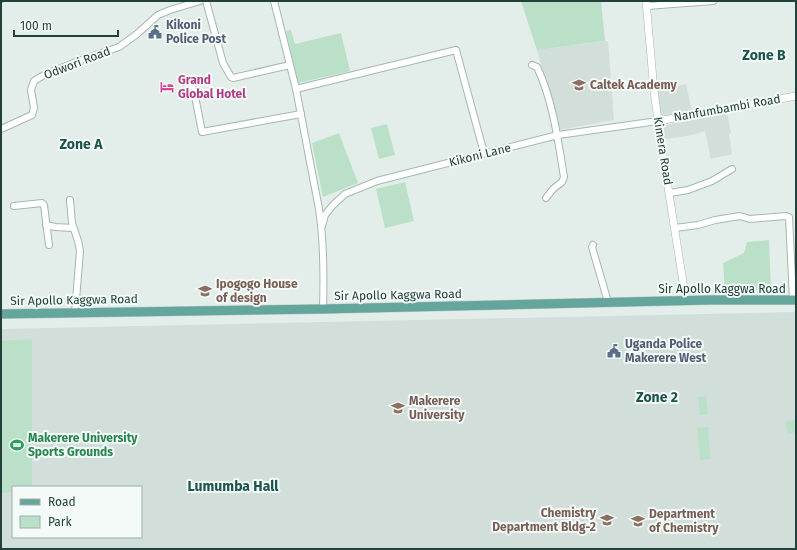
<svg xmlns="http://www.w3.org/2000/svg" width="797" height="550" font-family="'Fira Sans',sans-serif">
	<rect width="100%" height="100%" fill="#e3eeea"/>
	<g fill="#d1ded9" fill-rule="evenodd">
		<polygon points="608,41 614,120 559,130 537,50"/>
		<polygon points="686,84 692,112 660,119 657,91"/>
		<polygon points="727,112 731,133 729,134 732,154 711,159 705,131 688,136 663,139 660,126"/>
		<path d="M796 312V549H1V329ZM13 487H141V537H13Z"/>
	</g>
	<g fill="#bae0c8">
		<polygon points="521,1 601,1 605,41 537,50"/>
		<polygon points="291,30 295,44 341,33 350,71 298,83 286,31"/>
		<polygon points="387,124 395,155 379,159 371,128"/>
		<polygon points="339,133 358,183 323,197 312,143"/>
		<polygon points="405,182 414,221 385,228 376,189"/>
		<polygon points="769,240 771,291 725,293 723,263 744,253 747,242"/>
		<polygon points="32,339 32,487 13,487 13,492 1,493 1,341"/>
		<polygon points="706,396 708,414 700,415 698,397"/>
		<polygon points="796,420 796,432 788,434 785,422"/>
		<polygon points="708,427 710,459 700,460 697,428"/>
	</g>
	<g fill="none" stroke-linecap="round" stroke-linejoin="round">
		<polyline stroke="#87c2d7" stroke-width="2" points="1,3 4,1"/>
		<g stroke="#a5b7b2" stroke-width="8">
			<g id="minor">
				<polyline points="206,1 223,63 231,77 233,78 290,65"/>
				<path d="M274 1 296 89 319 209C324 242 324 276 323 309"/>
				<polyline points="647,6 713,1"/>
				<path d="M532 65 537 67C553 101 558 140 564 177L562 182 553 189 546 198"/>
				<polyline points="189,80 194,91 202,132 301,114"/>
				<polyline points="296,89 456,50 484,153"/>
				<polyline points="1,129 32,115 34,108 31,90 34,81 44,75 81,60 119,47 137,34 158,15 170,10 200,1"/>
				<polyline points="670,193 688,190 712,181 732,169"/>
				<polyline points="70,200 72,223 78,241 80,251 75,312"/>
				<polyline points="14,206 42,203 44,205 49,245"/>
				<polyline points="46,225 55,227 73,228"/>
				<polyline points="322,226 325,215 333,205 345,194 377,181 558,135 658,121"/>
				<polyline points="675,228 698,225 715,220 740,216 750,219 786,216 789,217 793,300"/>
				<polyline points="593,245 592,247 608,302"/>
			</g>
		</g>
		<g stroke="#a5b7b2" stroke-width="8">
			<g id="tertiary">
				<polyline points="646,1 654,91 661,143 686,301"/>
				<polyline points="658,121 796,96"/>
			</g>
		</g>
		<g stroke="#c1cac8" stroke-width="10">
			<polyline id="primary" points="1,314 323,309 710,300 796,300"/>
		</g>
		<use href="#minor" stroke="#fff" stroke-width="6"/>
		<use href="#tertiary" stroke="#fff" stroke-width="7"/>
		<use href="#primary" stroke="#64a69c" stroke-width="9"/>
	</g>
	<defs>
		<g id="civic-bare" transform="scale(1.08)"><path d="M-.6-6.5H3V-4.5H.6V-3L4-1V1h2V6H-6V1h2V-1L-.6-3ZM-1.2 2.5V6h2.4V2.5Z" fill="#5c6f8a" stroke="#f4faf7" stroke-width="2.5" paint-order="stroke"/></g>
		<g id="school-bare" transform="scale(1.08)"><path d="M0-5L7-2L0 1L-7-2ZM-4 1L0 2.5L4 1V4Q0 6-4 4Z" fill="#8d6e63" stroke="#f4faf7" stroke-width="2.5" paint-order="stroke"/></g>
		<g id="hotel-bare" transform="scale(1.08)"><path d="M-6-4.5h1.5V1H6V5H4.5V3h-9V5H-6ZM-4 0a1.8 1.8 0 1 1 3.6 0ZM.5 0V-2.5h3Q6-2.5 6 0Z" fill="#d1479c" stroke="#f4faf7" stroke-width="2.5" paint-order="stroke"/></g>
		<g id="university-bare" transform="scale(1.08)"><path d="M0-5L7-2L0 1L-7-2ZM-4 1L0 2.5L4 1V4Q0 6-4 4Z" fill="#8d6e63" stroke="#f4faf7" stroke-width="2.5" paint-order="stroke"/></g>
		<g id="stadium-bare" transform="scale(1.08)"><path d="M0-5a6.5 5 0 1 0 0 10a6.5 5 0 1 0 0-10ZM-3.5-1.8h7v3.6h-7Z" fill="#2e9e5b" stroke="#f4faf7" stroke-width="2.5" paint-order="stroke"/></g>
	</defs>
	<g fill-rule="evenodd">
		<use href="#civic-bare" x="155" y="32"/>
		<use href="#school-bare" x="579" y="85"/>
		<use href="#hotel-bare" x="167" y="87"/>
		<use href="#university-bare" x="205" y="291"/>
		<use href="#civic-bare" x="614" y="351"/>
		<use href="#university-bare" x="398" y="408"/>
		<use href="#stadium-bare" x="17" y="445"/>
		<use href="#university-bare" x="607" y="520"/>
		<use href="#university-bare" x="638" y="521"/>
	</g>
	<g text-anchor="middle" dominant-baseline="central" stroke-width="4" stroke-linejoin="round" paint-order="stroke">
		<g font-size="12" font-weight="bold" fill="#4e5e75" stroke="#f4faf7" text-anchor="start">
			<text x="166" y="25">Kikoni<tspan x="166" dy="14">Police Post</tspan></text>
			<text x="625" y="344">Uganda Police<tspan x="625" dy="14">Makerere West</tspan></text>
		</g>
		<g font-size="12" fill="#21413b" stroke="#f4faf7">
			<text transform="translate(77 63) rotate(-21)">Odwori Road</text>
			<text transform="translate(727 108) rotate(-10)">Nanfumbambi Road</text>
			<text transform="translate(663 151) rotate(81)">Kimera Road</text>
			<text transform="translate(480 155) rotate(-14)">Kikoni Lane</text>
			<text x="722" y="289">Sir Apollo Kaggwa Road</text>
			<text transform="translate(398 295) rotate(-1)">Sir Apollo Kaggwa Road</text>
			<text transform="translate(74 300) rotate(-1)">Sir Apollo Kaggwa Road</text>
		</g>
		<g font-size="12" font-weight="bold" fill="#b23c85" stroke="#f4faf7" text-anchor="start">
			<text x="178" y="80">Grand<tspan x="178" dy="14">Global Hotel</tspan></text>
		</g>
		<g font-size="12" font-weight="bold" fill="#785e54" stroke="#f4faf7" text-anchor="start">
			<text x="590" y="85">Caltek Academy</text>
			<text x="216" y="284">Ipogogo House<tspan x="216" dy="14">of design</tspan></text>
			<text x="409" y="401">Makerere<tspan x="409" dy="14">University</tspan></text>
			<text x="596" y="513" text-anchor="end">Chemistry<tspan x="596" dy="14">Department Bldg-2</tspan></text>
			<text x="649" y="514">Department<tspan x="649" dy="14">of Chemistry</tspan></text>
		</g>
		<g font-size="12" font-weight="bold" fill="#27864d" stroke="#f4faf7" text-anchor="start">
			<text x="28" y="438">Makerere University<tspan x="28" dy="14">Sports Grounds</tspan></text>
		</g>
		<g font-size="14" font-weight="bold" fill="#1b544c" stroke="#f4faf7">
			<text x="764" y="55">Zone B</text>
			<text x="81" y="144">Zone A</text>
			<text x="657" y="397">Zone 2</text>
			<text x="233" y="486">Lumumba Hall</text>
		</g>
	</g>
	<rect width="797" height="550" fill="none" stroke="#21413b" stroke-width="4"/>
	<rect x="12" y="486" width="130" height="52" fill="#f4faf7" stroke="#a0b0ac"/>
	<rect x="20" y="499" width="20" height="6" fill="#64a69c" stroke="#a0b0ac"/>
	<text x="48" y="506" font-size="12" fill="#21413b">Road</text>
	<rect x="20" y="516" width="20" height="12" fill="#bae0c8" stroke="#a0b0ac"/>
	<text x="48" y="526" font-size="12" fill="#21413b">Park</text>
	<path d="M14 30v6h104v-6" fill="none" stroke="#21413b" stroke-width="2"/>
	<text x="20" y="30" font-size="12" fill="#21413b" stroke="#f4faf7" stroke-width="3" paint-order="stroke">100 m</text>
</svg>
